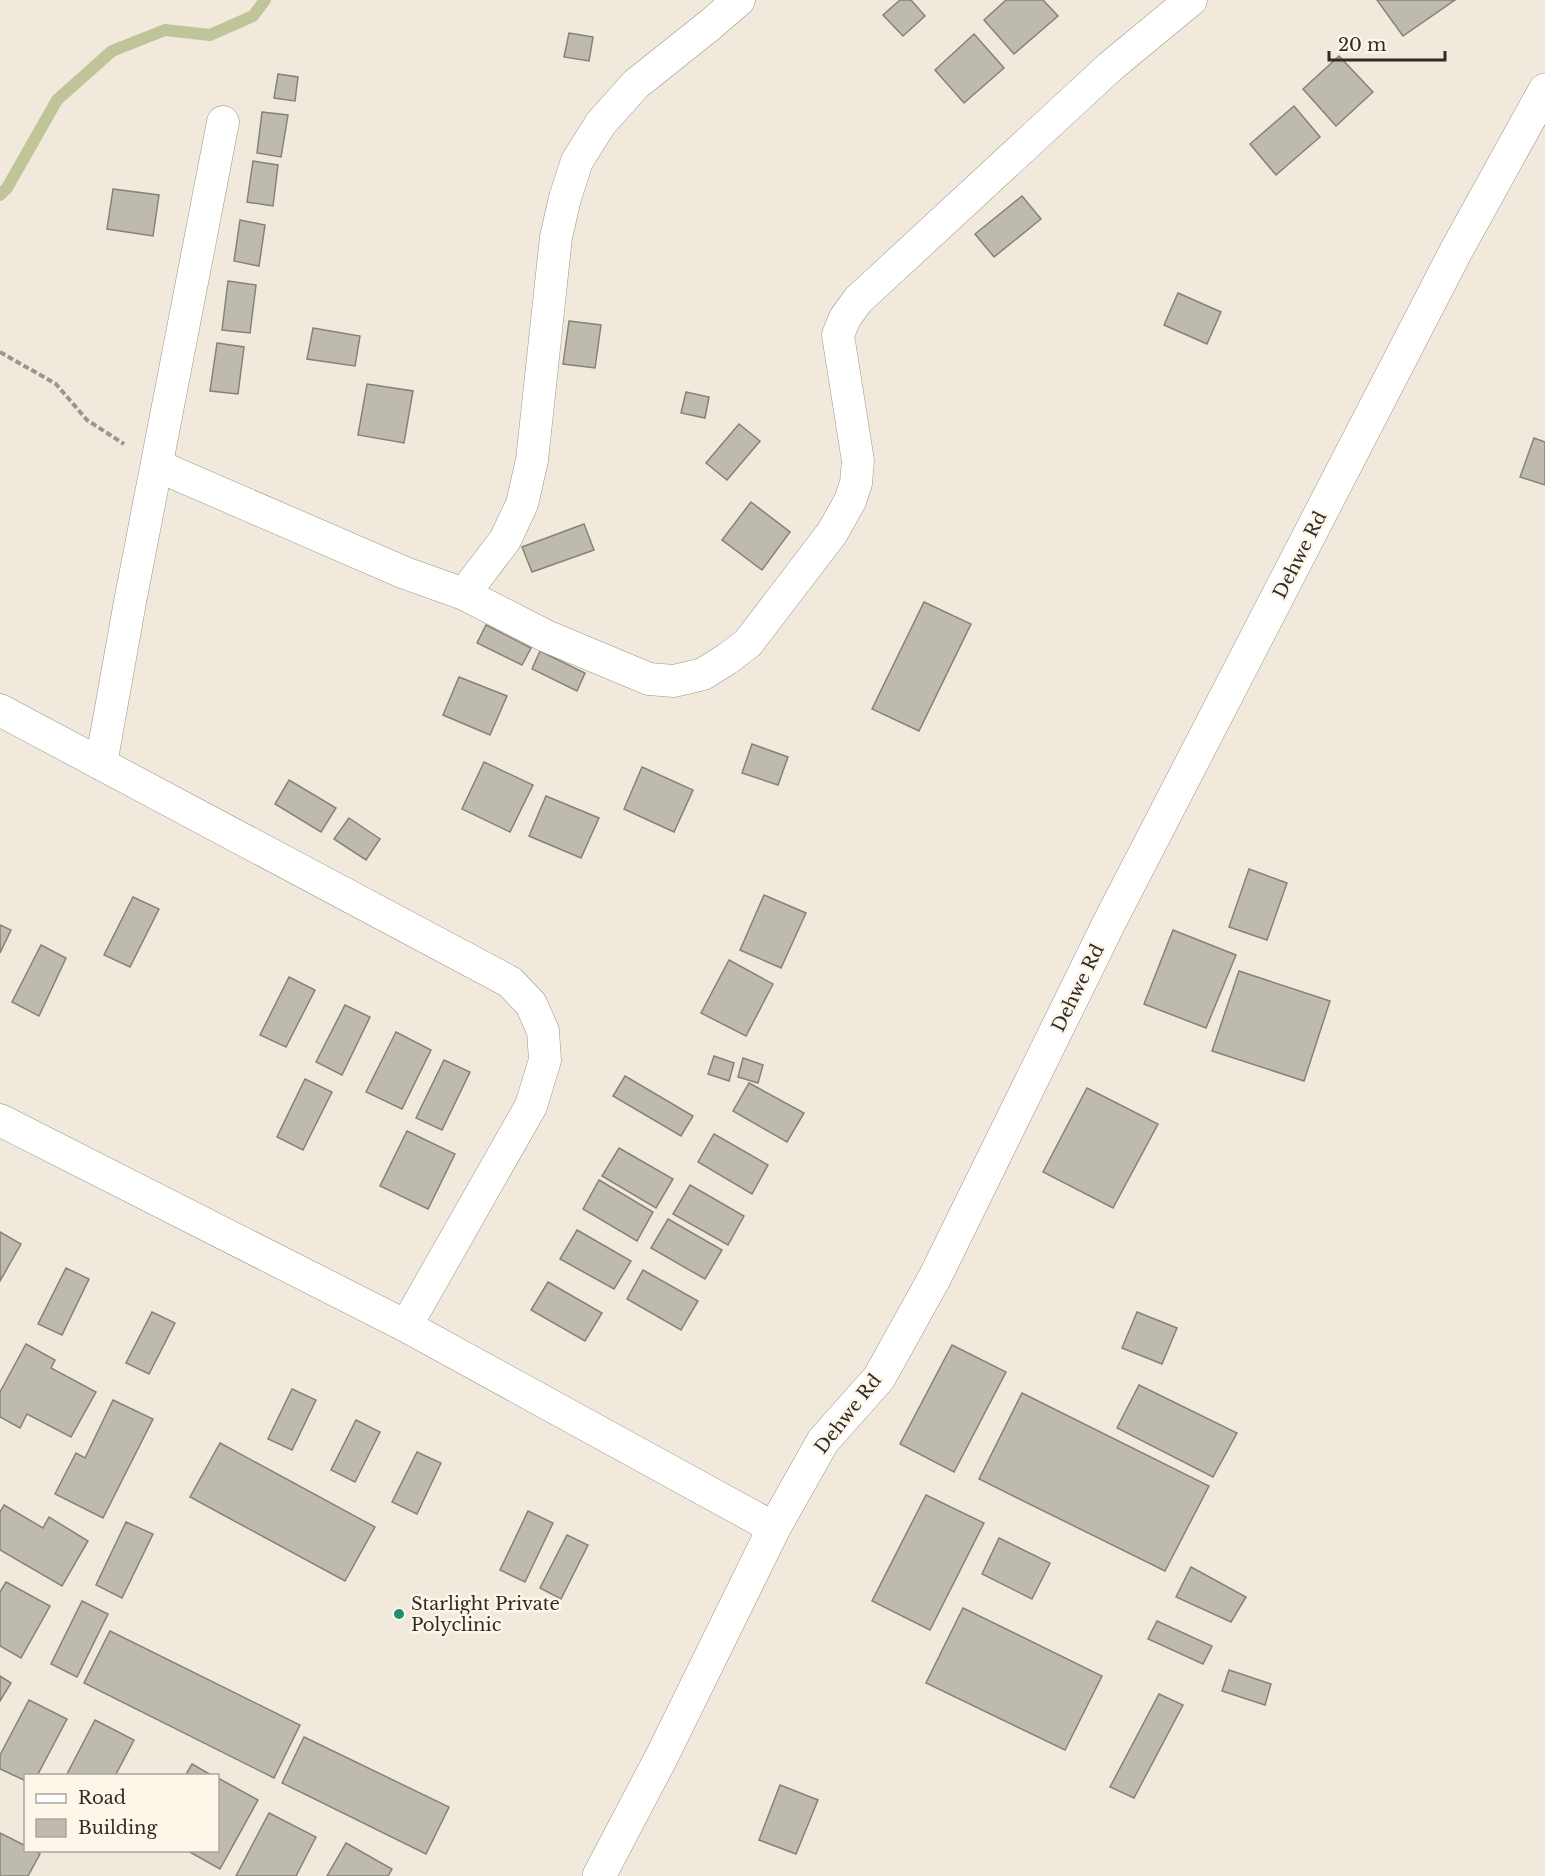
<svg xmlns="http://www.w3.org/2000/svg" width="1545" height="1876" font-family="'Libre Baskerville',serif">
	<rect width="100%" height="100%" fill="#f2e9dd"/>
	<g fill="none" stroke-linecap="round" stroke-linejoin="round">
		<polyline stroke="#c0c499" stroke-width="12" points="0,195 7,188 57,100 112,51 165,30 210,35 253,16 265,0"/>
	</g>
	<g fill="#bebaad" stroke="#868276" stroke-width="1.5">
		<polygon points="900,0 911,0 925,16 903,36 883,15"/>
		<polygon points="1006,0 1043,0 1058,16 1014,54 984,20"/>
		<polygon points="1377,0 1455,0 1403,36"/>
		<polygon points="569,33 593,37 589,61 564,57"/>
		<polygon points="974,34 1004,68 964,103 935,70"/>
		<polygon points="1339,56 1373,92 1336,126 1303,89"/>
		<polygon points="278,74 298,77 295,101 274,98"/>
		<polygon points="1294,106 1320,137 1276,175 1250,144"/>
		<polygon points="262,112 288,115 281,157 257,153"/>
		<polygon points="253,161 278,165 273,206 247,202"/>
		<polygon points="113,189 159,195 153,236 107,229"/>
		<polygon points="1022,196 1041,219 994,257 975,234"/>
		<polygon points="240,220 265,225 259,266 234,261"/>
		<polygon points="228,281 256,285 250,333 222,330"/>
		<polygon points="1178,293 1221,312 1207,344 1164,325"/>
		<polygon points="569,321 601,325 595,368 563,364"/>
		<polygon points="313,328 360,336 355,366 307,359"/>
		<polygon points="217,343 244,347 238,394 210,391"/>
		<polygon points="367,384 413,391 404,443 358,435"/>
		<polygon points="686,392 709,397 705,418 681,413"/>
		<polygon points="739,424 760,441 727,480 706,463"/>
		<polygon points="1534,438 1545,442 1545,485 1520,477"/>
		<polygon points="751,502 790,532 762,570 722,540"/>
		<polygon points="584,524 594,550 532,572 522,547"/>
		<polygon points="924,602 971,624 919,731 872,709"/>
		<polygon points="486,625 531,648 522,665 477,643"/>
		<polygon points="540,651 585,673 577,691 532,669"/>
		<polygon points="459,677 507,696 490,735 443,715"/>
		<polygon points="752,744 788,757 778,785 742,773"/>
		<polygon points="484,762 533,785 510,832 462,809"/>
		<polygon points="642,767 693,790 674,832 624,809"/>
		<polygon points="289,780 336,808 321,832 275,804"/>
		<polygon points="546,796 599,818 581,858 529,836"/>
		<polygon points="349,818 380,839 366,860 334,839"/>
		<polygon points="1249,869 1287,883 1267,940 1229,927"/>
		<polygon points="764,895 806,913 781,968 740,950"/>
		<polygon points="133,897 159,909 130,967 104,955"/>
		<polygon points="0,925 11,930 0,953"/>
		<polygon points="1173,930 1236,955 1206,1028 1144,1004"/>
		<polygon points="41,945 66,958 39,1016 12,1002"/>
		<polygon points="729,960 773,984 746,1036 701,1013"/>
		<polygon points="1239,971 1330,1001 1304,1081 1212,1051"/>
		<polygon points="289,977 315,990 286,1047 260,1035"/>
		<polygon points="345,1005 370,1017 342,1075 316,1062"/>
		<polygon points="396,1032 431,1050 402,1109 366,1092"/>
		<polygon points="714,1056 734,1063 729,1081 708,1074"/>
		<polygon points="743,1058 763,1065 758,1083 738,1077"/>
		<polygon points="444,1060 470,1072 442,1130 416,1118"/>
		<polygon points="625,1076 693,1116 681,1136 613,1096"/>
		<polygon points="305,1079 332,1092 303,1150 277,1137"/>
		<polygon points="749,1083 804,1113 787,1142 733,1111"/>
		<polygon points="1087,1088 1158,1124 1113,1208 1043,1172"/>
		<polygon points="407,1131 455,1154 428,1209 380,1186"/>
		<polygon points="714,1134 768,1165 752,1194 698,1162"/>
		<polygon points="619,1148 673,1179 656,1208 602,1176"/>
		<polygon points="599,1180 653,1212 637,1241 583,1209"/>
		<polygon points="690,1185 744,1216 728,1245 673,1214"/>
		<polygon points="668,1219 722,1250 705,1279 651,1248"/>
		<polygon points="577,1230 631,1261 614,1289 560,1259"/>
		<polygon points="0,1232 21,1244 0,1281"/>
		<polygon points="66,1268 89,1279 62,1335 38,1324"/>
		<polygon points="643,1270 698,1301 681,1330 627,1299"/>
		<polygon points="548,1282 602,1313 585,1341 531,1310"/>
		<polygon points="152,1312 175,1323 149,1374 126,1363"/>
		<polygon points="1137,1312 1177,1328 1162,1364 1122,1348"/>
		<polygon points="26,1344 55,1360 51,1368 96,1392 71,1437 27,1414 20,1428 0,1417 0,1392"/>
		<polygon points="952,1345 1006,1372 954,1472 900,1444"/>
		<polygon points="1139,1385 1237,1433 1213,1477 1117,1428"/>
		<polygon points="292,1389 316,1400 292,1450 268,1439"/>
		<polygon points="1022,1393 1209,1486 1165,1571 979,1479"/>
		<polygon points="113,1400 153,1419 103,1518 55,1494 76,1453 85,1458"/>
		<polygon points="356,1420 380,1432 355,1482 331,1470"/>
		<polygon points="220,1443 375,1527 345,1581 190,1497"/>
		<polygon points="417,1452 441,1463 417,1514 392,1502"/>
		<polygon points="926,1495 984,1523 930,1630 872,1601"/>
		<polygon points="4,1505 43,1528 49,1517 88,1541 62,1586 0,1550 0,1512"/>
		<polygon points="528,1511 553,1523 525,1582 500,1570"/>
		<polygon points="126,1522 153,1534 122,1598 96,1585"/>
		<polygon points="567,1535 588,1545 561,1599 540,1588"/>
		<polygon points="999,1538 1050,1563 1032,1599 982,1574"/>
		<polygon points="1191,1567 1246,1597 1231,1622 1176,1597"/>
		<polygon points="6,1582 50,1606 21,1658 0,1646 0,1592"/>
		<polygon points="82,1601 108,1614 77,1677 51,1664"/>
		<polygon points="963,1608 1102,1676 1065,1750 926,1683"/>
		<polygon points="1157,1621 1212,1646 1203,1664 1148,1639"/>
		<polygon points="110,1631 300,1725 274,1778 84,1683"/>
		<polygon points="1229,1670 1271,1684 1265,1705 1222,1691"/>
		<polygon points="0,1676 11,1683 0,1701"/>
		<polygon points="1159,1694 1183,1705 1134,1798 1110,1787"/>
		<polygon points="29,1700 67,1719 37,1776 26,1776 26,1781 0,1769 0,1755"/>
		<polygon points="95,1720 134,1740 115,1776 66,1776"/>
		<polygon points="304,1737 449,1807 426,1854 282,1783"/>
		<polygon points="192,1764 213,1776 185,1776"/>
		<polygon points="218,1778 258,1800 220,1869 186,1850 218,1850"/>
		<polygon points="780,1785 818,1800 796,1854 759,1840"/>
		<polygon points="269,1813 316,1837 296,1876 236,1876"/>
		<polygon points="0,1833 26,1846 26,1850 34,1850 40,1854 28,1876 0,1876"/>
		<polygon points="346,1843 392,1869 388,1876 327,1876"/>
	</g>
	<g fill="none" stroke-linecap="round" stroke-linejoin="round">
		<g stroke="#9d958a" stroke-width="33">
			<g id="street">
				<polyline points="158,466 405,573 464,594 546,636 649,679 674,681 703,674 727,659 748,643 832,533 850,501 856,483 858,461 838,335 845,318 858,300 1111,66 1191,0"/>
				<polyline points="464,594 505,540 522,504 532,460 556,237 565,198 577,161 601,123 636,84 710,25 739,0"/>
				<polyline points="0,710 510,982 531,1004 543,1031 545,1060 531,1106 406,1326"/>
				<polyline points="101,764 130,602 223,122"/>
				<polyline points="0,1120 406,1326 774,1528"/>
			</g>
		</g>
		<g stroke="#9d958a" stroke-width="34">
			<polyline id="secondary" points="599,1876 662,1756 774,1528 823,1441 879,1378 935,1277 1110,921 1456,251 1545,90"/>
		</g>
		<polyline stroke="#9b958d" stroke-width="4" stroke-dasharray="6 3" stroke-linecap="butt" points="0,352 56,384 87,420 124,444"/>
		<use href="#street" stroke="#fff" stroke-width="32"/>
		<use href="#secondary" stroke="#fff" stroke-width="33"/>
	</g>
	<circle fill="#238f6e" stroke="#fff6ea" stroke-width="2" cx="399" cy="1614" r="6"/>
	<g text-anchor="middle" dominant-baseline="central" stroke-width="5" stroke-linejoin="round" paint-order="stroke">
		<g font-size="18" fill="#2f2c28" stroke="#fff6ea">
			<text transform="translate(1300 555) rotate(-63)">Dehwe Rd</text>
			<text transform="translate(1078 988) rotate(-64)">Dehwe Rd</text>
			<text transform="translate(848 1414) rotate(-52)">Dehwe Rd</text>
		</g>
		<g font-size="18" fill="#2f2c28" stroke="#fff6ea" text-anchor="start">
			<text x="411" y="1604">Starlight Private<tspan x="411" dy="21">Polyclinic</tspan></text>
		</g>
	</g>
	<rect x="24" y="1774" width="195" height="78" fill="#fff6ea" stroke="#aca59c" stroke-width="1.5"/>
	<rect x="36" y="1794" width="30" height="9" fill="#ffffff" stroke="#aca59c" stroke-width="1.5"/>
	<text x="78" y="1804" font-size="18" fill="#2f2c28">Road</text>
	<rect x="36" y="1819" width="30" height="18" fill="#bebaad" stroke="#aca59c" stroke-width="1.5"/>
	<text x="78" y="1834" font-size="18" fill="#2f2c28">Building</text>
	<path d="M1329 51v9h116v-9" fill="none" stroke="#2f2c28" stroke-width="3"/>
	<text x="1338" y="51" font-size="18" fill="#2f2c28" stroke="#fff6ea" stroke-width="4.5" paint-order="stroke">20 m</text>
</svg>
